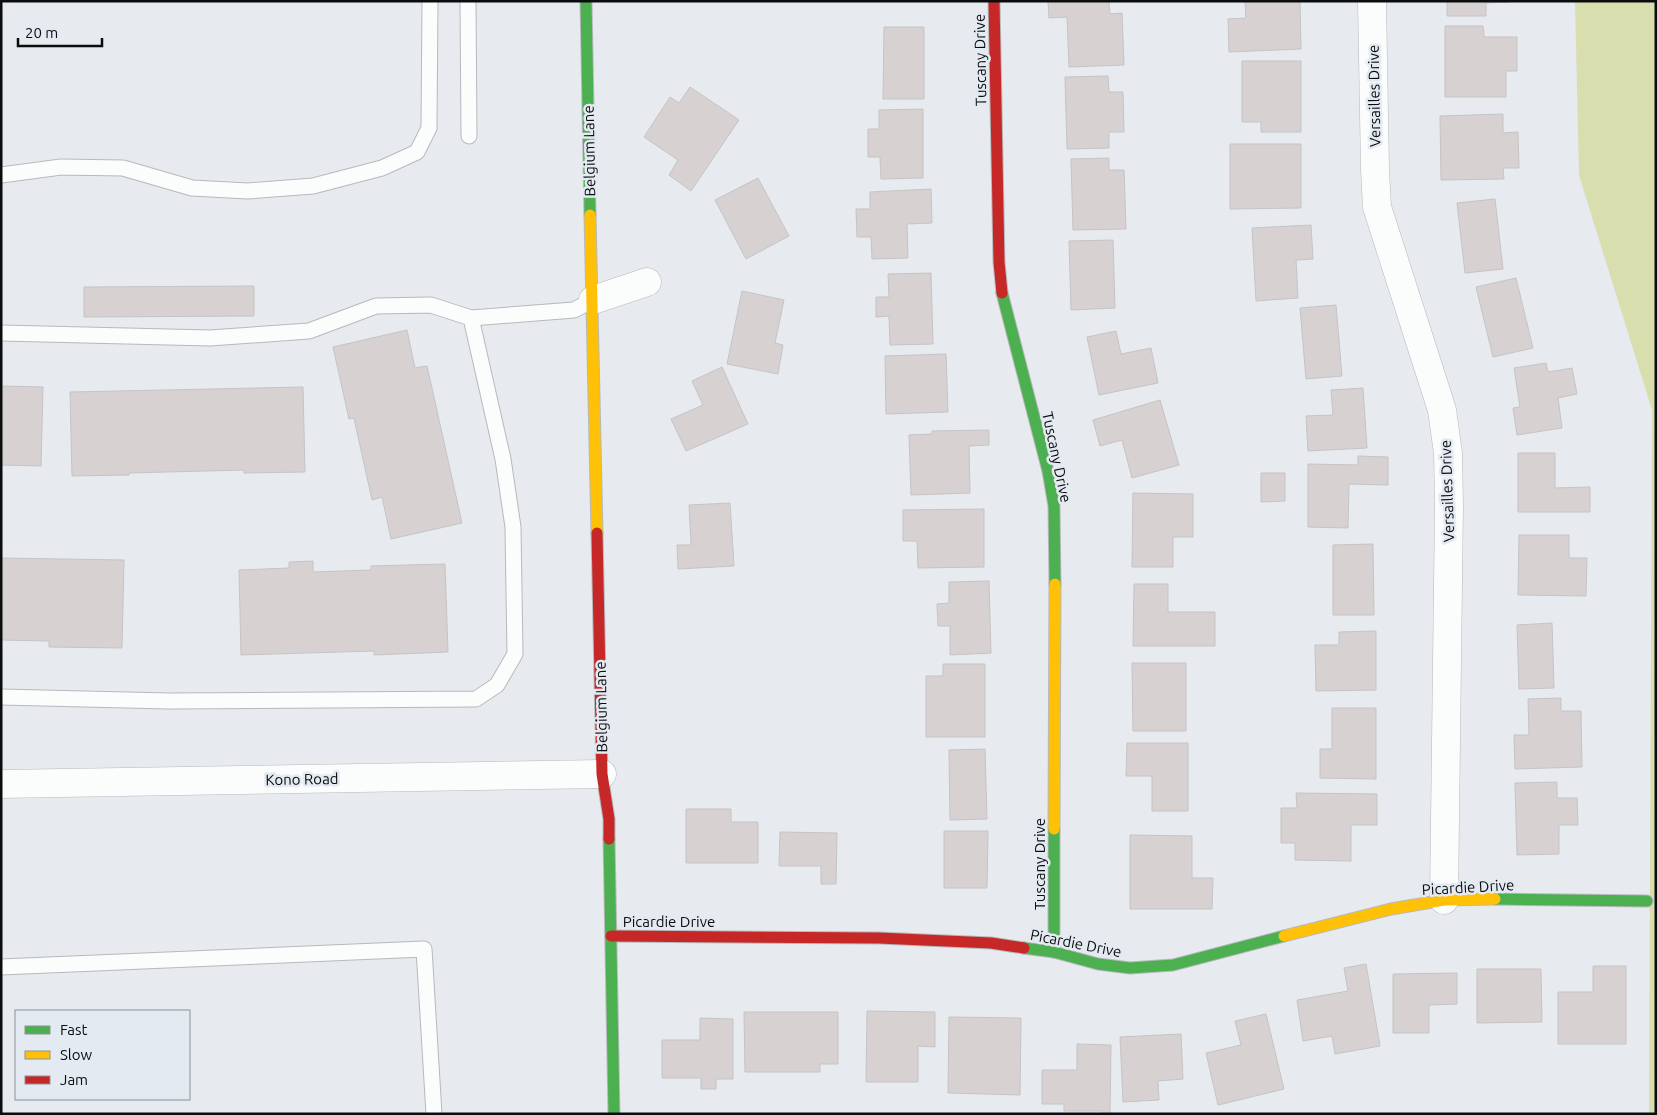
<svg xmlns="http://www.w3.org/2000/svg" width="1657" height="1115" font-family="Ubuntu,sans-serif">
	<rect width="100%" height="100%" fill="#e7eaee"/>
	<polygon fill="#d8deae" points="1575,1 1656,1 1656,1114 1649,1114 1649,1101 1652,410 1579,175"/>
	<g fill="#d8d1d2" stroke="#c4c4c5">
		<polygon points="1048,1 1109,1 1110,14 1122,13 1124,65 1069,67 1067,17 1049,18"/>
		<polygon points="1245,1 1300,1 1301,49 1229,52 1228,19 1246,18"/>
		<polygon points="1447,1 1509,1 1509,2 1486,3 1486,16 1447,16"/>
		<polygon points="1445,26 1483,26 1484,37 1517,37 1517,71 1506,71 1506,97 1445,97"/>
		<polygon points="884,27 924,27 924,99 883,99"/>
		<polygon points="1242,61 1301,61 1301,132 1261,132 1261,122 1242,122"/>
		<polygon points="1108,76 1109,92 1123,92 1124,132 1109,132 1109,148 1067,149 1065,77"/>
		<polygon points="690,87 739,120 691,191 669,175 678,160 644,137 670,97 679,103"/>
		<polygon points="923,109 923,178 881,179 880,157 868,157 868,129 879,129 879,110"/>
		<polygon points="1503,114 1503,133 1518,132 1519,168 1503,168 1504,179 1441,180 1440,116"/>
		<polygon points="1230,144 1301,144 1301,208 1230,209"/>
		<polygon points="1109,158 1109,170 1124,170 1126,229 1073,230 1071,159"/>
		<polygon points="758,178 789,236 746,259 715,200"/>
		<polygon points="931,189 932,223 907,224 908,258 872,259 871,237 857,237 856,209 870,209 870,192"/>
		<polygon points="1495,199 1503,269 1465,273 1457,203"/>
		<polygon points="1311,225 1313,259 1296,260 1298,298 1256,301 1252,228"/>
		<polygon points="1113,240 1115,308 1071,310 1069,241"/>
		<polygon points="931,273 933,344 890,345 889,316 876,317 876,297 889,297 888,274"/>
		<polygon points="1516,278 1533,348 1493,357 1476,287"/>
		<polygon points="254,286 254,316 84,317 84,287"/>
		<polygon points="742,291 784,300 775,343 783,345 778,374 727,364"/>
		<polygon points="1336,305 1342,376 1306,379 1300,308"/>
		<polygon points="407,330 415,368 427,366 462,523 391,539 382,497 372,500 354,418 349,419 333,347"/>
		<polygon points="1116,331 1121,354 1151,348 1158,383 1099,395 1087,337"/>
		<polygon points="946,354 948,412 886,414 885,356"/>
		<polygon points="1546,363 1548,372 1572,368 1577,394 1558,398 1562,428 1517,435 1513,408 1520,407 1514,368"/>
		<polygon points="722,367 748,424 686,451 671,419 703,405 692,381"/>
		<polygon points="1,386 43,387 41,466 1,465"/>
		<polygon points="303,387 305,472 244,473 244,470 129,473 129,475 72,476 70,392"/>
		<polygon points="1363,388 1367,448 1308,451 1306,416 1333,415 1331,390"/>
		<polygon points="1160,400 1179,465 1132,478 1122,440 1100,446 1093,420"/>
		<polygon points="989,430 989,445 969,446 970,493 911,495 909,435 932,434 932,431"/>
		<polygon points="1518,453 1555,453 1555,488 1590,487 1590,512 1518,512"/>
		<polygon points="1358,456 1388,457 1388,485 1349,484 1348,528 1308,527 1308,464 1358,465"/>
		<polygon points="1261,473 1285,473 1285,501 1261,502"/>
		<polygon points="1133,493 1193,494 1193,537 1173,537 1173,567 1132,567"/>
		<polygon points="730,503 734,566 678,569 677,545 691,545 689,505"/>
		<polygon points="984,509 984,567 918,568 917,541 903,541 903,510"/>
		<polygon points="1519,535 1569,535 1569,558 1587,558 1586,596 1518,595"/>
		<polygon points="1373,544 1374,615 1333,615 1333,545"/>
		<polygon points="1,558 124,560 122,648 49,647 49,641 1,640"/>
		<polygon points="313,561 313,572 371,570 371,566 445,564 448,652 374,655 374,651 241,655 239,570 289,568 289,562"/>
		<polygon points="989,581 991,653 950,655 950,626 938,626 937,604 949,603 949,582"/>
		<polygon points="1134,584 1168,584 1168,612 1215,612 1215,646 1133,646"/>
		<polygon points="1552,623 1554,688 1519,689 1517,625"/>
		<polygon points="1376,631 1376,690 1316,691 1315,645 1339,645 1339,632"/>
		<polygon points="1132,663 1186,663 1186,731 1133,731"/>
		<polygon points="943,664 985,664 985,737 926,737 926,676 943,676"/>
		<polygon points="1561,698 1561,711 1581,711 1582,767 1515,769 1514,735 1529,735 1528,699"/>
		<polygon points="1332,708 1376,708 1376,779 1320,778 1320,749 1332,749"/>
		<polygon points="1127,743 1188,743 1188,811 1152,811 1152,776 1126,776"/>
		<polygon points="985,749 987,819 950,820 949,750"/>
		<polygon points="1557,782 1557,798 1577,798 1578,825 1559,825 1559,854 1517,855 1515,783"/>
		<polygon points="1296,793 1377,794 1377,825 1351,825 1351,861 1295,860 1295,843 1281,843 1281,808 1297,808"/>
		<polygon points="686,809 731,809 731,822 758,822 758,863 686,863"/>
		<polygon points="944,831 988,831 987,888 944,888"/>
		<polygon points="780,832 837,833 836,884 821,884 821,866 779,866"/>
		<polygon points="1130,835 1192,836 1192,878 1213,878 1212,909 1130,909"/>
		<polygon points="1366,964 1380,1046 1335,1054 1332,1036 1303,1041 1297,1000 1348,991 1344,968"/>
		<polygon points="1593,966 1626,966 1626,1044 1558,1044 1558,992 1593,992"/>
		<polygon points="1477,969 1541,969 1542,1022 1477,1023"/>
		<polygon points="1457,973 1457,1004 1429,1005 1429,1033 1393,1033 1393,974"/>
		<polygon points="867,1011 935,1012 935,1047 918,1046 918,1082 866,1082"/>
		<polygon points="744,1012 838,1012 838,1064 820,1064 820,1072 745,1072"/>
		<polygon points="1266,1014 1284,1089 1218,1105 1206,1053 1241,1045 1235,1021"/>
		<polygon points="949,1017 1021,1018 1020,1095 948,1093"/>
		<polygon points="700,1018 733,1019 733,1079 716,1079 716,1089 701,1089 701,1078 662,1078 662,1040 700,1040"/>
		<polygon points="1181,1034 1183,1079 1158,1081 1159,1100 1123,1102 1120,1037"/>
		<polygon points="1077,1044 1111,1045 1110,1114 1102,1114 1102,1111 1064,1111 1064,1104 1042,1104 1042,1070 1077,1070"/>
	</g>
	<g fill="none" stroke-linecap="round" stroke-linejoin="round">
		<g stroke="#b7b9bc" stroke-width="17">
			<g id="lane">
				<polyline points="468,1 469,136"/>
				<polyline points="1,175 61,167 123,168 192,188 248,191 313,186 382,168 417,152 429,128 430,1"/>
				<polyline points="471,318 574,310 593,300"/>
				<polyline points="1,333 210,338 309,331 376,306 431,305 471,318 503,459 513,527 515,654 497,685 476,699 169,701 1,697"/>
				<polyline points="1,967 424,949 434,1114"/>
			</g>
		</g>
		<g stroke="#b7b9bc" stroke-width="29">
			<g id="street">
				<polyline points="1372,1 1375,170 1377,207 1442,410 1448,453 1449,504 1444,900"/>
				<polyline points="593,300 647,282"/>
				<polyline points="1,784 602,774"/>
			</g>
		</g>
		<g stroke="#b7b9bc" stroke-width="13">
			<g id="fast">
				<polyline points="586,1 590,215"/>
				<polyline points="1002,293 1048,471 1054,506 1055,584"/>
				<polyline points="609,839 614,1114"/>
				<polyline points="1495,899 1647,901"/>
				<polyline points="1024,948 1054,952 1098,964 1130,968 1173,965 1284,936"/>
				<polyline points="1054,952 1054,829"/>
			</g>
		</g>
		<g stroke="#b7b9bc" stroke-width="13">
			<g id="slow">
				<polyline points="590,215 597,533"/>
				<polyline points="1054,829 1055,584"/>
				<polyline points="1284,936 1391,909 1444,900 1495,899"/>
			</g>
		</g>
		<g stroke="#b7b9bc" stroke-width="13">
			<g id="jam">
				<polyline points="994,1 999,262 1002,293"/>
				<polyline points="597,533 602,774 609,819 609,839"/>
				<polyline points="611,936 879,938 991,943 1024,948"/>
			</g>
		</g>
		<use href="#lane" stroke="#fbfcfc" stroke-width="15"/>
		<use href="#street" stroke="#fbfcfc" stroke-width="28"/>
		<use href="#fast" stroke="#4caf50" stroke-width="11"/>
		<use href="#slow" stroke="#ffc107" stroke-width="11"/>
		<use href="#jam" stroke="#c62828" stroke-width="11"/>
	</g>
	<g text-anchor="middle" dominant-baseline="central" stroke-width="5" stroke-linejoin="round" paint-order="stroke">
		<g font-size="15" fill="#0a0c0e" stroke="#e4eaf1">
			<text transform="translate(980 60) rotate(-91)">Tuscany Drive</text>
			<text transform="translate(1374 96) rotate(-91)">Versailles Drive</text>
			<text transform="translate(589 151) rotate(-91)">Belgium Lane</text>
			<text transform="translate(1057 457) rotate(78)">Tuscany Drive</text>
			<text transform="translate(1447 491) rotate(-92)">Versailles Drive</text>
			<text transform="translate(601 707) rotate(-91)">Belgium Lane</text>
			<text transform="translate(302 779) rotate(-1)">Kono Road</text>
			<text transform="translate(1039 864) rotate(-90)">Tuscany Drive</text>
			<text transform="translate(1468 887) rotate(-3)">Picardie Drive</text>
			<text x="669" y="921">Picardie Drive</text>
			<text transform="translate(1076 943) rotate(11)">Picardie Drive</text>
		</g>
	</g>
	<rect width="1657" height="1115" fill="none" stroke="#0a0c0e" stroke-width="5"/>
	<rect x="15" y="1010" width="175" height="90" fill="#e4eaf1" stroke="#8d9196"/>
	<rect x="25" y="1026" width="25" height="8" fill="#4caf50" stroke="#8d9196"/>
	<text x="60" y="1035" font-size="15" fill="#0a0c0e">Fast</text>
	<rect x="25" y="1051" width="25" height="8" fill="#ffc107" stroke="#8d9196"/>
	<text x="60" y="1060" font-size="15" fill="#0a0c0e">Slow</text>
	<rect x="25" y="1076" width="25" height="8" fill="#c62828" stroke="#8d9196"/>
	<text x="60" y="1085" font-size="15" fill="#0a0c0e">Jam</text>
	<path d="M18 38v8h84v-8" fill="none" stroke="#0a0c0e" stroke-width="2.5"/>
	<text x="25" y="38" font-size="15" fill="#0a0c0e" stroke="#e4eaf1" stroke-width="4" paint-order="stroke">20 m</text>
</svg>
